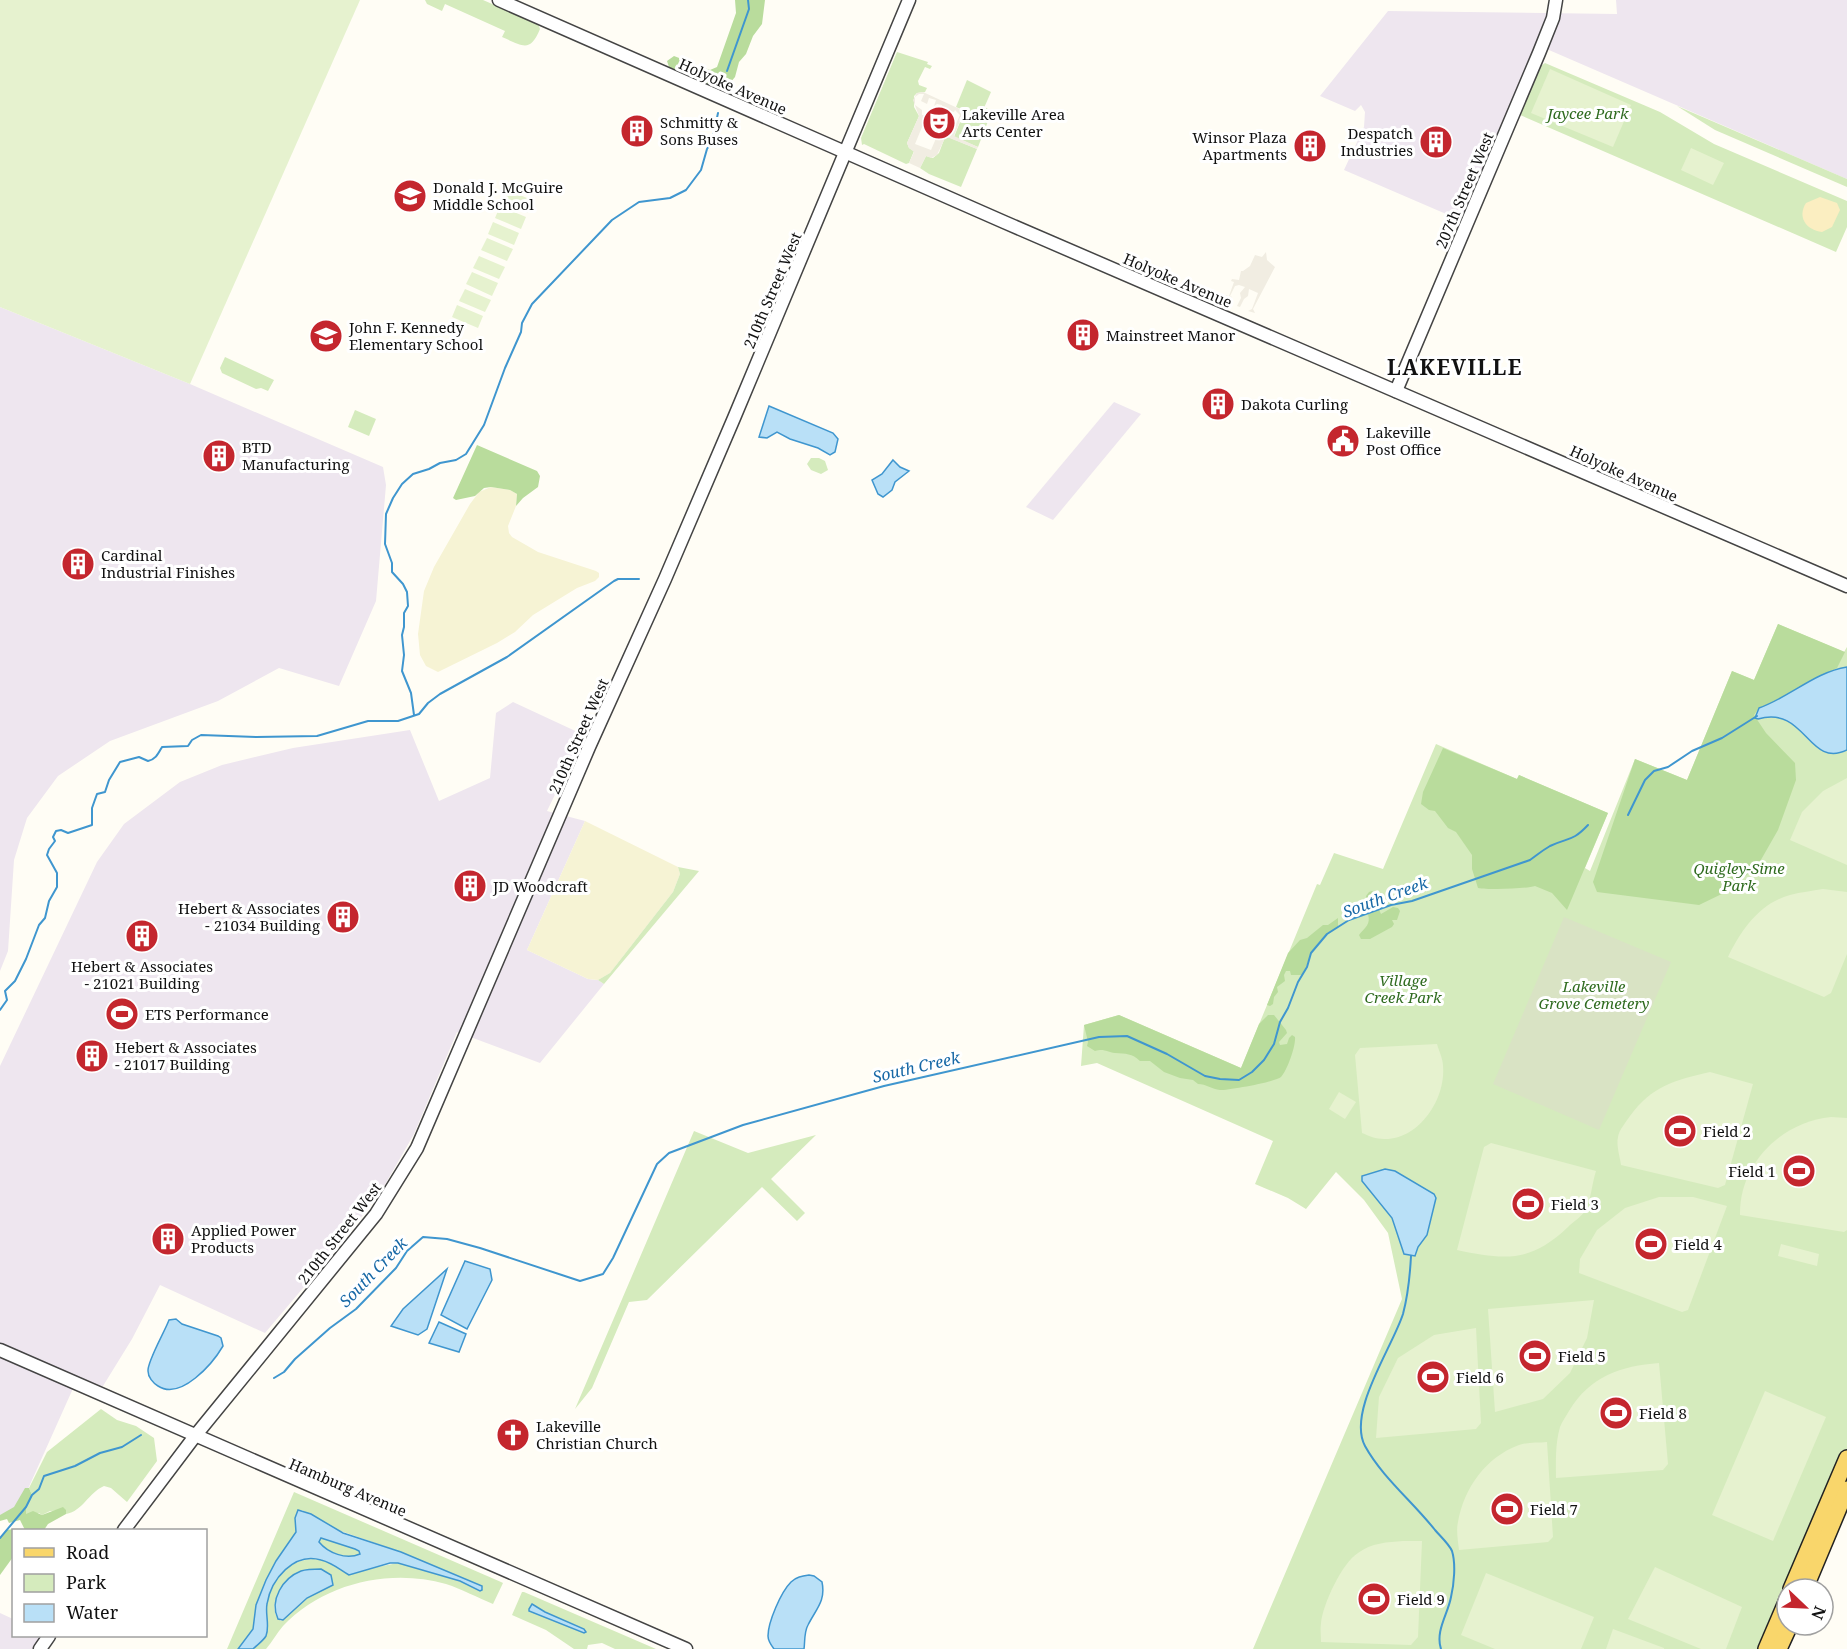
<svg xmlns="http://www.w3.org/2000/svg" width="1847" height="1649" font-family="'Noto Serif',serif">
	<rect width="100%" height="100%" fill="#fffdf5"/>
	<g fill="#eee6ef">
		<polygon points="1616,0 1847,0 1847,179 1542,47 1467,223 1344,170 1364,127 1365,112 1361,105 1355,111 1320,96 1388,11 1617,14"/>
		<polygon points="0,307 190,384 383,467 386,485 376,601 339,686 279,668 218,701 110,741 58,776 27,818 14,860 8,951 0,971"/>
		<polygon points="1114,402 1141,414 1053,520 1026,507"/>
		<polygon points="513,702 584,735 547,811 585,821 527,950 588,979 598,980 604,984 540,1063 457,1032 414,1134 383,1188 347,1236 265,1333 160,1285 132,1339 103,1386 75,1384 19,1509 0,1516 0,1066 97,862 124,824 180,782 222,765 293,748 410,730 439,801 490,778 496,713"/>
		<polygon points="0,1613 13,1619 14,1636 49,1636 40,1649 0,1649"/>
	</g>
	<g fill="#f6f3d4">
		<polygon points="491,487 510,490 517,494 516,506 508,526 509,533 512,537 538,552 596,571 599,573 599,577 595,581 577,588 533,615 515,632 497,643 438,672 426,666 420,655 418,634 424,591 434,567 470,504 479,492"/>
		<polygon points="585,821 678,867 680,874 673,892 610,973 598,980 588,979 527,950"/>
	</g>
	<g fill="#d5ebbd" fill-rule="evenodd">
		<path d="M425 0H483L538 24 540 29C530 53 523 46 502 37L505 31 445 4 442 11 427 4Z"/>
		<polygon points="897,52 928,62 927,64 932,66 930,69 925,67 918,81 919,85 927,88 925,92 917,93 914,96 914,107 919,116 907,143 909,148 914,151 909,163 906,164 864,144 862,145 861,138"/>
		<polygon points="1545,63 1660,112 1714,144 1847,201 1847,227 1836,252 1520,115 1541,66"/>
		<polygon points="967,80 991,92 980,117 956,107"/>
		<polygon points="1677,106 1847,179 1847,187 1715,130"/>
		<polygon points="986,108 992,111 978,147 954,137 964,112 981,119"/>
		<polygon points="945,137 948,137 977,149 961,187 929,174 920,168 926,156 933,158 939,153"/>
		<polygon points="225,357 274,380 268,391 261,388 256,389 222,373 220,368"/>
		<polygon points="355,410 376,419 369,436 348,427"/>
		<polygon points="811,458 819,458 825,461 828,470 821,474 811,470 807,464"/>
		<polygon points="1778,624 1844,652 1847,647 1847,1471 1787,1589 1772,1649 1253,1649 1402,1299 1388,1233 1364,1200 1336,1172 1306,1209 1288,1198 1255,1184 1273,1141 1097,1063 1081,1066 1084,1025 1119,1015 1241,1068 1317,884 1320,885 1334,853 1383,869 1436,744 1517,779 1519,775 1608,813 1585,868 1590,871 1635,759 1687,780 1732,671 1754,680"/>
		<polygon points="678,867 699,871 604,984 598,980 610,973 673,892 680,874"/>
		<polygon points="694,1131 748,1153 816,1135 771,1179 805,1213 797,1221 762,1187 647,1300 629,1302 592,1388 575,1409"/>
		<path d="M101 1409 117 1420 136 1426 154 1438 157 1461 127 1502 111 1488 104 1486C88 1493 83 1511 66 1514V1510L50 1511 42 1515 39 1513 25 1515 26 1507 32 1495 29 1488 47 1452Z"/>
		<path d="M294 1492 501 1582 503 1583 493 1604C478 1598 462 1589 446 1584 390 1568 324 1583 283 1626 277 1633 272 1642 266 1649H253C257 1644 263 1641 265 1635 268 1626 265 1617 266 1608 269 1583 286 1560 313 1559 324 1559 338 1565 346 1573L398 1563 460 1581 480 1591 483 1588 401 1552 335 1529 302 1510 295 1518 297 1532 276 1561 266 1580 256 1605 253 1629 238 1649H227ZM321 1569 328 1573 333 1585 307 1598 281 1621C266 1611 280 1583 293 1576 302 1570 310 1570 321 1569Z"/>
		<path d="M321 1538 355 1549 359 1551 360 1555C346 1560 329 1553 319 1542Z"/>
		<polygon points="522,1592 524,1592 656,1649 615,1649 602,1643 588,1645 587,1649 574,1649 546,1630 512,1615"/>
	</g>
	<g fill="#b9dc9c">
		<polygon points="735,0 765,0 762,24 753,36 746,54 739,62 735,77 730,83 730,94 669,67 667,61 674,56 710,70 717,67 736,13"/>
		<polygon points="477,445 537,471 540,476 538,487 523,498 516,506 517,494 510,490 491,487 484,488 475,496 456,500 453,498"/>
		<polygon points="1778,624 1845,652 1837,668 1807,683 1775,703 1759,708 1754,715 1766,733 1795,763 1796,780 1778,830 1758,865 1730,890 1699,905 1597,892 1593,882 1635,759 1687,780 1732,671 1754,680"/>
		<path d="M1443 748 1517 779 1519 775 1608 813 1567 910 1552 893 1535 886C1525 889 1489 890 1478 888L1472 869V855L1456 832 1448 828 1435 811 1429 810 1421 804 1423 792Z"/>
		<path d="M1372 891 1376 895 1375 901 1381 914 1393 907 1398 908 1400 911 1397 920H1392L1394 924 1392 927 1370 939H1361L1359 935C1365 927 1371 925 1368 914H1355L1350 907 1352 904H1357L1360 908 1366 904V896L1369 892Z"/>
		<path d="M1338 918V927C1328 934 1318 941 1312 952 1308 959 1307 967 1302 975H1291L1290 971H1286L1284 975 1285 981 1277 987 1278 992 1274 997 1273 1004 1270 1006 1267 1005 1288 953 1300 940 1307 938 1323 925H1328Z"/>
		<path d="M1119 1015 1241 1068 1259 1024 1268 1015H1274L1286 1030 1287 1033 1279 1042 1280 1045 1287 1044 1289 1038 1292 1035 1295 1037C1296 1046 1287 1071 1281 1077 1275 1082 1229 1090 1220 1090 1212 1089 1206 1084 1198 1084L1193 1080 1180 1078 1164 1072 1150 1061H1140C1132 1053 1126 1054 1115 1053 1107 1052 1104 1048 1095 1051L1087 1046 1088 1042 1084 1025Z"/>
		<polygon points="25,1488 29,1488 32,1495 26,1507 26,1514 33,1511 42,1515 63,1507 66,1510 66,1514 48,1524 44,1530 25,1530 20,1520 9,1523 7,1519 0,1521 0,1515 14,1507"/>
		<polygon points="14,1529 13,1557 0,1575 0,1538 6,1530"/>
	</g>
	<path fill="#fbeec1" d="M1820 197 1837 203 1840 210 1832 227 1822 232C1806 230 1797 217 1806 203Z"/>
	<polygon fill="#d9e3c4" points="1564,917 1671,962 1599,1130 1493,1084"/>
	<g fill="#e6f2cf">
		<polygon points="0,0 360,0 190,384 0,307"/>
		<polygon points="1550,69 1631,105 1613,147 1531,113"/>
		<polygon points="1691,148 1724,163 1713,185 1681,170"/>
		<polygon points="508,190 534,201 528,213 502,202"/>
		<polygon points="500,206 526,217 521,229 495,218"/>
		<polygon points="493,222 519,233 514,245 488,234"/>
		<polygon points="487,238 513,249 507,261 481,250"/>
		<polygon points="479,256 505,267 499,279 473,268"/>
		<polygon points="472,272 498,283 492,296 466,284"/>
		<polygon points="465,289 491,300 485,312 459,301"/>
		<polygon points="457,305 483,316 478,328 452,317"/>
		<polygon points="1847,778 1847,865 1790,840 1802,812 1823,791"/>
		<path d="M1823 889 1847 892V954L1831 993 1824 997 1728 957C1741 930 1760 903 1790 895 1801 892 1812 891 1823 889Z"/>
		<path d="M1437 1044C1439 1051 1443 1059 1443 1066 1446 1099 1419 1140 1384 1139 1376 1139 1369 1136 1362 1133L1355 1055 1360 1048Z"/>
		<path d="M1710 1072 1753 1084 1725 1185 1718 1188 1621 1165C1620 1157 1616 1145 1618 1137 1619 1130 1626 1122 1630 1116 1652 1086 1675 1080 1710 1072Z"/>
		<polygon points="1339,1092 1356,1102 1345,1119 1329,1109"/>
		<path d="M1831 1117 1847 1118V1230L1844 1232 1740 1215C1739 1164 1781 1122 1831 1117Z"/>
		<path d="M1491 1143 1596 1171C1592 1183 1591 1200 1585 1211 1581 1217 1573 1222 1568 1227 1530 1263 1505 1260 1457 1250L1484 1147Z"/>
		<polygon points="1659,1197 1693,1197 1727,1206 1688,1310 1682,1312 1579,1273 1580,1259 1597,1230 1625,1208"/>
		<polygon points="1781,1244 1819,1254 1817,1266 1778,1256"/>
		<polygon points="1594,1300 1587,1338 1570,1373 1543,1399 1495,1412 1488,1309"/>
		<polygon points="1476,1328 1481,1423 1476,1429 1376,1438 1379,1397 1398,1358 1434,1335"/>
		<path d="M1659 1363 1668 1464 1663 1470 1556 1478C1556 1462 1555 1444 1560 1427 1562 1422 1566 1416 1569 1411 1590 1376 1621 1366 1659 1363Z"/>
		<polygon points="1765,1391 1826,1417 1773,1541 1712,1515"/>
		<path d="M1547 1442 1553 1537 1548 1542 1459 1550C1458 1541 1456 1530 1458 1522 1464 1488 1486 1457 1519 1445 1527 1442 1538 1443 1547 1442Z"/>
		<path d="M1403 1541H1422L1418 1637 1411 1645 1321 1642C1321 1636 1320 1629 1321 1623 1323 1604 1342 1563 1358 1553 1371 1543 1388 1542 1403 1541Z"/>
		<polygon points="1655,1567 1742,1607 1726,1649 1701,1649 1628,1619"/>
		<polygon points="1486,1573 1594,1617 1581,1649 1495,1649 1461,1635"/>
		<polygon points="1613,1629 1664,1648 1664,1649 1606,1649"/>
	</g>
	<g fill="#f1ede2" fill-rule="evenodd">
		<path d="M923 92 964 111 954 136 978 147 977 149 947 137 945 138 937 155 931 158 926 156 920 168 909 163 914 152 909 148 907 143 919 116 913 100 917 93ZM919 94H924L921 101 927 104 929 98 936 100 934 106 937 104 942 105 944 112 946 114 951 115 952 119H956L953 114 947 112 948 110 954 112 955 110 960 115 951 135 944 133 943 136 940 135 942 130 940 129 931 150 915 144 927 115H922V110L915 105V97Z"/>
		<polygon points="1266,252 1267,260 1275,267 1253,309 1255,313 1248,311 1252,309 1258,293 1249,289 1248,296 1244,299 1240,307 1237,306 1241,298 1240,293 1245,287 1239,285 1235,286 1230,296 1232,297 1230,303 1226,301 1227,298 1225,297 1225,295 1229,296 1234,282 1231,281 1232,279 1239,280 1241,271 1243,271 1250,266 1255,255 1262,257"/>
	</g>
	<g fill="#b9e0f7" stroke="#3f96cf" stroke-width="1.5" fill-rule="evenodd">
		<polygon points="769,406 833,433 838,439 835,452 830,455 818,448 790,439 777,432 767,438 759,437"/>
		<polygon points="893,460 900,467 909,471 895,482 892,490 883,497 878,494 872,480 882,474"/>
		<path d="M1847 667V750C1808 769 1806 705 1758 719L1755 718 1759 708C1790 697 1815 672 1847 667Z"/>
		<polygon points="1385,1169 1395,1171 1434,1194 1436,1198 1427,1235 1418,1247 1415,1256 1404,1254 1392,1218 1362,1181 1362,1176"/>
		<polygon points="465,1261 490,1269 492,1280 467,1329 441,1315"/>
		<polygon points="447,1269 427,1329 418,1335 391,1326 403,1309"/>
		<path d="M176 1319 182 1324 218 1336 221 1338 223 1346C213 1363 181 1401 158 1386 153 1383 148 1377 148 1371 147 1362 165 1331 169 1320Z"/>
		<polygon points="439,1322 466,1334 459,1352 429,1343"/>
		<path d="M298 1510 311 1514 343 1533 401 1552 482 1586V1590L480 1591 460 1581 398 1563H390L349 1575C340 1570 333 1563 321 1560 294 1552 271 1579 267 1604 265 1614 270 1626 266 1636 263 1641 257 1645 253 1649H238L253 1629 256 1605 266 1580 276 1561 296 1532 295 1518ZM321 1538 355 1549 359 1551 360 1554C346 1560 328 1553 319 1542Z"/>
		<path d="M321 1569 331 1575 333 1585 307 1598 283 1620 278 1619C269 1600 283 1578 301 1571 307 1569 314 1569 321 1569Z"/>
		<path d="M809 1575 814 1576 822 1582C826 1601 816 1609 808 1625 804 1632 805 1642 804 1649H774C771 1645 768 1641 768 1636 768 1622 781 1592 791 1582 796 1577 802 1576 809 1575Z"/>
		<polygon points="532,1604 545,1612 584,1629 586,1632 584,1633 529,1611 529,1609"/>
	</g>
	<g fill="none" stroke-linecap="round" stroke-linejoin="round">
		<g stroke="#3f96cf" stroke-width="2">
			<polyline points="727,71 749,9 748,0"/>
			<polyline points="414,715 411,693 402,671 404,655 402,635 404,627 404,613 408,606 407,592 403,584 392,572 392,563 385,544 386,514 393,498 402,484 413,474 429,469 440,463 456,460 466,454 484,425 505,368 521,332 522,323 532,304 612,220 639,202 670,198 686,190 701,170 707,149 712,141 718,113"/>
			<polyline points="1628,815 1645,780 1654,771 1668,767 1692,751 1722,738 1757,716"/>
			<path d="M0 1010 7 1000 5 991 15 981 26 959 39 925 45 918 49 901 57 887V873L47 855 49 849 55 841 53 837 56 831 61 830 68 833 92 825V808L97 794 105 792 109 780 120 762 139 757 148 761C156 759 158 754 162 747L188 746 192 740 201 735 256 737 317 736 368 721H398L419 714 428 703 440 694 507 657 614 581 618 579H639"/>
			<path d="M1411 1256C1410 1275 1408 1295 1403 1314 1392 1348 1347 1412 1365 1446 1382 1477 1413 1502 1435 1530 1440 1536 1449 1544 1452 1551 1456 1564 1454 1584 1451 1597 1448 1614 1435 1631 1441 1649"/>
			<path d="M274 1378 284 1372 295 1359 330 1328 356 1309 396 1268 407 1251 423 1237 447 1239 480 1248 580 1281 603 1274 613 1258 657 1164 669 1153 743 1125 884 1086 1099 1037 1127 1036 1167 1054 1205 1076 1220 1079 1239 1080 1252 1072 1264 1060 1274 1044 1280 1022 1288 1008 1298 982 1307 967 1311 953 1327 934 1349 920 1391 905 1412 901 1530 860C1537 855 1543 850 1550 846 1569 837 1572 842 1588 825"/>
			<polyline points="0,1538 26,1507 32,1495 39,1489 44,1476 75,1466 100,1453 122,1447 141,1435"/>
		</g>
		<g stroke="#444" stroke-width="15">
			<g id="minor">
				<polyline points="499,0 1004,222 1847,586"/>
				<polyline points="1396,391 1539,53 1553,18 1556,0"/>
				<polyline points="0,1350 686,1649"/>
				<polyline points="124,1530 195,1436 376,1214 417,1148 589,747 665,579 734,418 909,0"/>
				<polyline points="40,1649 49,1636"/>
			</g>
		</g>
		<g stroke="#222" stroke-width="18">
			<g id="major">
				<polyline points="1791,1589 1847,1458"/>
				<polyline points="1805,1589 1847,1489"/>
				<polyline points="1766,1649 1787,1600"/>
				<polyline points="1779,1649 1790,1625"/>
			</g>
		</g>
		<use href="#minor" stroke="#fff" stroke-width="12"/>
		<use href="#major" stroke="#f9d66b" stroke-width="15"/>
	</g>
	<defs>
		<g id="theatre-disc" transform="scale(1.725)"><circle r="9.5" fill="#c4262e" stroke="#fff"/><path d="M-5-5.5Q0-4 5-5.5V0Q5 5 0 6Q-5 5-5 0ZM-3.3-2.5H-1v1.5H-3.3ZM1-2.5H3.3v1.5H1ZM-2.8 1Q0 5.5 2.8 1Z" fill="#fff"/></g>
		<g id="building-disc" transform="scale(1.725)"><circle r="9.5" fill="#c4262e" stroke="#fff"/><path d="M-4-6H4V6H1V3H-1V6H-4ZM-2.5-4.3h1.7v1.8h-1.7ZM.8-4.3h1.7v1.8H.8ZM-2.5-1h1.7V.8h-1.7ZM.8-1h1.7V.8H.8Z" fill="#fff"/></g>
		<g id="school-disc" transform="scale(1.725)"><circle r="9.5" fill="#c4262e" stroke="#fff"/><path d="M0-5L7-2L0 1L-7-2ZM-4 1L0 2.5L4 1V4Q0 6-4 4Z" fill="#fff"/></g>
		<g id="civic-disc" transform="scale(1.725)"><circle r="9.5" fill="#c4262e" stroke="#fff"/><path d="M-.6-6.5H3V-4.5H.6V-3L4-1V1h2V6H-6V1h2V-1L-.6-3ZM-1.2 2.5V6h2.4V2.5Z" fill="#fff"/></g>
		<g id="stadium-disc" transform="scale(1.725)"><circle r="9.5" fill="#c4262e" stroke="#fff"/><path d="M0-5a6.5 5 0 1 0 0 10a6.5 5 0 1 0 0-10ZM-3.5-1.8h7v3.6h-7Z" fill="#fff"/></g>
		<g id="church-disc" transform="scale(1.725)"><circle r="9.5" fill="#c4262e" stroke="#fff"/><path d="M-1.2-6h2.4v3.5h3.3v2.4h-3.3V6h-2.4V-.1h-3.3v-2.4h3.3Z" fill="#fff"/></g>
	</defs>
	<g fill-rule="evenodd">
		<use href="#theatre-disc" x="939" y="123"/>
		<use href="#building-disc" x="637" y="131"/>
		<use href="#building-disc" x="1436" y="142"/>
		<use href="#building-disc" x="1310" y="146"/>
		<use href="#school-disc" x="410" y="196"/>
		<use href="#building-disc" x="1083" y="335"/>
		<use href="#school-disc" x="326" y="336"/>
		<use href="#building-disc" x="1218" y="404"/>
		<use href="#civic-disc" x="1343" y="441"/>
		<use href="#building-disc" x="219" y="456"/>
		<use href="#building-disc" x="78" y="564"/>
		<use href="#building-disc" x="470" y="886"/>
		<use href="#building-disc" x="343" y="917"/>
		<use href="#building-disc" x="142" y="936"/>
		<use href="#stadium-disc" x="122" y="1014"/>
		<use href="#building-disc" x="92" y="1056"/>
		<use href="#stadium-disc" x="1680" y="1131"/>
		<use href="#stadium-disc" x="1799" y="1171"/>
		<use href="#stadium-disc" x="1528" y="1204"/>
		<use href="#building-disc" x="168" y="1239"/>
		<use href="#stadium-disc" x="1651" y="1244"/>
		<use href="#stadium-disc" x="1535" y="1356"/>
		<use href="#stadium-disc" x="1433" y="1377"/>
		<use href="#stadium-disc" x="1616" y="1413"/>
		<use href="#church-disc" x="513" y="1435"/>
		<use href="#stadium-disc" x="1507" y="1509"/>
		<use href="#stadium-disc" x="1374" y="1599"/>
	</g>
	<g text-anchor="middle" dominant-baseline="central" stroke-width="6" stroke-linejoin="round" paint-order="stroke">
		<g font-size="15" fill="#111" stroke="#fff">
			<text transform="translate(733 86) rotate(24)">Holyoke Avenue</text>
			<text transform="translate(1464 190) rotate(-67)">207th Street West</text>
			<text transform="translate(1178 280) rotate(23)">Holyoke Avenue</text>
			<text transform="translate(772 290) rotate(-67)">210th Street West</text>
			<text transform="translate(1624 473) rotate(24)">Holyoke Avenue</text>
			<text transform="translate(578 736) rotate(-66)">210th Street West</text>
			<text transform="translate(339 1233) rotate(-52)">210th Street West</text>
			<text transform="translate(348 1487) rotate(23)">Hamburg Avenue</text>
		</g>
		<g font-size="15" font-style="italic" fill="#2f6b1f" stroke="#fff">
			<text x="1588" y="113">Jaycee Park</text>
			<text x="1739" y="868">Quigley-Sime<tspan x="1739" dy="17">Park</tspan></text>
			<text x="1403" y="980">Village<tspan x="1403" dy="17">Creek Park</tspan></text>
			<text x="1594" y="986">Lakeville<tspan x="1594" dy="17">Grove Cemetery</tspan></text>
		</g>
		<g font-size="15" fill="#111" stroke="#fff" text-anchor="start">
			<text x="962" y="114">Lakeville Area<tspan x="962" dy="17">Arts Center</tspan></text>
			<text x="660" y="122">Schmitty &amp;<tspan x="660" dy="17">Sons Buses</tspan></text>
			<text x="1413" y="133" text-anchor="end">Despatch<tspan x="1413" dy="17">Industries</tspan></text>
			<text x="1287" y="137" text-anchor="end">Winsor Plaza<tspan x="1287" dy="17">Apartments</tspan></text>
			<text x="433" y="187">Donald J. McGuire<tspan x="433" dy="17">Middle School</tspan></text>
			<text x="349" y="327">John F. Kennedy<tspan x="349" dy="17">Elementary School</tspan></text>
			<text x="1106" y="335">Mainstreet Manor</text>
			<text x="1241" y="404">Dakota Curling</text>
			<text x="1366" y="432">Lakeville<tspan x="1366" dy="17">Post Office</tspan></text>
			<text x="242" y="447">BTD<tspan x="242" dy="17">Manufacturing</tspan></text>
			<text x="101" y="555">Cardinal<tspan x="101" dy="17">Industrial Finishes</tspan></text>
			<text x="493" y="886">JD Woodcraft</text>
			<text x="320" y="908" text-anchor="end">Hebert &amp; Associates<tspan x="320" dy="17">- 21034 Building</tspan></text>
			<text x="142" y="966" text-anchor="middle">Hebert &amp; Associates<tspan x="142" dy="17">- 21021 Building</tspan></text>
			<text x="145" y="1014">ETS Performance</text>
			<text x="115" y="1047">Hebert &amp; Associates<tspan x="115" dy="17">- 21017 Building</tspan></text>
			<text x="1703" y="1131">Field 2</text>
			<text x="1776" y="1171" text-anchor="end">Field 1</text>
			<text x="1551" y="1204">Field 3</text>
			<text x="191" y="1230">Applied Power<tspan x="191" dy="17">Products</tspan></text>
			<text x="1674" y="1244">Field 4</text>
			<text x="1558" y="1356">Field 5</text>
			<text x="1456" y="1377">Field 6</text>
			<text x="1639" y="1413">Field 8</text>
			<text x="536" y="1426">Lakeville<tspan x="536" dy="17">Christian Church</tspan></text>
			<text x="1530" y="1509">Field 7</text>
			<text x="1397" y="1599">Field 9</text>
		</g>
		<g font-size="16" font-style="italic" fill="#1768a6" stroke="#fff">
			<text transform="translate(1385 897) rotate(-20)">South Creek</text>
			<text transform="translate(916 1067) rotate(-13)">South Creek</text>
			<text transform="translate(373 1272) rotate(-46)">South Creek</text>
		</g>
		<g font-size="21" font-weight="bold" letter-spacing="1.5" fill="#111" stroke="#fff">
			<text x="1455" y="367">LAKEVILLE</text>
		</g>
	</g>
	<rect x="12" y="1529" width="195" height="108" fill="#ffffff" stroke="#a0a0a0" stroke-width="1.5"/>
	<rect x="24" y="1548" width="30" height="9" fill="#f9d66b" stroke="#a0a0a0" stroke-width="1.5"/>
	<text x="66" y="1559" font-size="18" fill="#111111">Road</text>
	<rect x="24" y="1574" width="30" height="18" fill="#d5ebbd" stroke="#a0a0a0" stroke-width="1.5"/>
	<text x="66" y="1589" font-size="18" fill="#111111">Park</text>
	<rect x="24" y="1604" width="30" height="18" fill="#b9e0f7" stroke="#a0a0a0" stroke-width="1.5"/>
	<text x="66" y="1619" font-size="18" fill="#111111">Water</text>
	<g transform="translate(1805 1607) rotate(113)"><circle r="28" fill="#ffffff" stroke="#a0a0a0" stroke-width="1.5"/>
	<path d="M0-4.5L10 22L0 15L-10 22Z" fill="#c4262e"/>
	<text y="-9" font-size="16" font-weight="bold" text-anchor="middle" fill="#111111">N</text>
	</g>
</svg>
